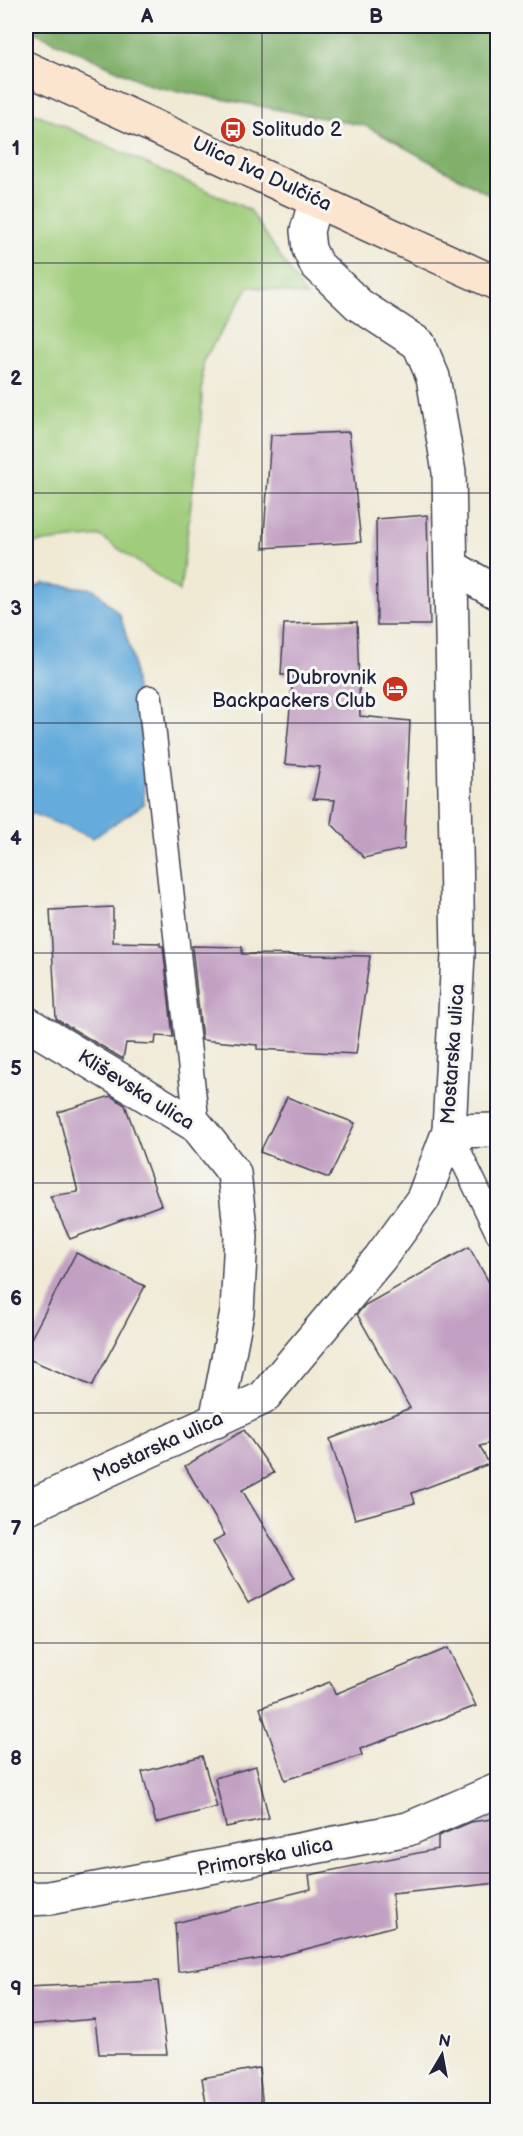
<svg xmlns="http://www.w3.org/2000/svg" width="523" height="2136" font-family="'Balsamiq Sans',sans-serif">
	<rect width="100%" height="100%" fill="#f6f6f2"/>
	<filter id="ink" filterUnits="userSpaceOnUse"><feTurbulence type="fractalNoise" baseFrequency=".0167" numOctaves="2"/><feDisplacementMap in="SourceGraphic" scale="12" xChannelSelector="R" yChannelSelector="G"/><feConvolveMatrix kernelMatrix="1 2 1 2 8 2 1 2 1" color-interpolation-filters="sRGB"/></filter>
	<filter id="wash" filterUnits="userSpaceOnUse"><feTurbulence type="fractalNoise" baseFrequency=".008" numOctaves="4" result="noise"/><feDisplacementMap in="SourceGraphic" scale="24" xChannelSelector="R" yChannelSelector="G"/><feGaussianBlur stdDeviation="1.35" result="paint"/><feColorMatrix in="noise" values="0 0 0 0 0 0 0 0 0 0 0 0 0 0 0 0 0 1.4 0 .05"/><feComposite in="paint" operator="in"/></filter>
	<g filter="url(#wash)">
		<rect width="100%" height="100%" fill="#f0ead5"/>
		<polygon fill="#a0cd7b" stroke="#61785b" stroke-width="1.5" points="26,109 250,210 306,296 249,286 203,361 201,424 180,591 100,536 26,544"/>
		<polygon fill="#80b06b" stroke="#516953" stroke-width="1.5" points="26,26 497,26 497,199 366,126 152,86 26,28"/>
		<polygon fill="#65abdb" stroke="#44668b" stroke-width="1.5" points="43,583 94,589 120,615 132,655 143,750 144,804 93,838 29,812 26,805 26,593"/>
		<g id="blocks">
			<g fill="#c2a0c3">
				<polygon points="349,432 361,542 263,548 271,435"/>
				<polygon points="427,515 430,625 377,625 376,519"/>
				<polygon points="357,622 360,716 410,721 404,849 364,858 331,823 335,800 313,799 320,767 285,764 293,675 281,675 284,624"/>
				<polygon points="113,907 113,942 160,943 160,946 163,946 173,1037 156,1036 155,1044 126,1043 123,1059 56,1019 50,910"/>
				<polygon points="192,946 242,947 242,954 370,956 356,1054 257,1049 257,1045 202,1040"/>
				<polygon points="111,1096 125,1105 161,1205 70,1239 50,1196 78,1192 58,1112"/>
				<polygon points="287,1097 355,1123 329,1178 260,1152"/>
				<polygon points="469,1247 498,1298 498,1441 480,1446 489,1464 412,1493 415,1503 355,1519 330,1439 410,1408 357,1314 365,1305"/>
				<polygon points="76,1253 145,1286 92,1386 26,1358 26,1348"/>
				<polygon points="244,1430 274,1473 242,1490 295,1578 248,1603 213,1541 225,1535 185,1466"/>
				<polygon points="448,1648 476,1706 360,1749 362,1755 285,1780 260,1708 330,1682 335,1694"/>
				<polygon points="202,1756 217,1807 156,1823 142,1772"/>
				<polygon points="256,1766 269,1818 226,1827 215,1778"/>
				<polygon points="498,1818 498,1883 392,1894 395,1926 279,1956 178,1972 175,1923 311,1889 309,1875 438,1849 438,1836 471,1822"/>
				<polygon points="158,1981 167,2054 99,2054 95,2019 26,2025 26,1987"/>
				<polygon points="259,2068 263,2110 207,2110 202,2078"/>
			</g>
		</g>
	</g>
	<g filter="url(#ink)">
		<use href="#blocks" fill-opacity="0" stroke="#414052" stroke-width="1.5"/>
		<g fill="none" stroke-linecap="round" stroke-linejoin="round">
			<g stroke="#414052" stroke-width="27">
				<g id="service">
					<polyline points="150,698 197,1126"/>
					<polyline points="449,1131 498,1233"/>
				</g>
			</g>
			<g stroke="#414052" stroke-width="36">
				<g id="minor">
					<polyline points="452,567 498,593"/>
					<polyline points="26,1023 197,1126 234,1173 241,1237 237,1312 216,1421"/>
					<polyline points="449,1131 498,1130"/>
					<polyline points="26,1508 263,1398 380,1258 423,1199 449,1131 458,954 449,472 433,377 419,344 359,305 316,264 309,249 307,231 316,199"/>
					<polyline points="26,1899 49,1898 408,1829 498,1790"/>
				</g>
			</g>
			<g stroke="#414052" stroke-width="36">
				<polyline id="secondary" points="26,68 498,284"/>
			</g>
			<use href="#service" stroke="#fff" stroke-width="24"/>
			<use href="#minor" stroke="#fff" stroke-width="33"/>
			<use href="#secondary" stroke="#fbe5cf" stroke-width="33"/>
		</g>
	</g>
	<path fill="none" stroke="#22223b" stroke-width="1.5" stroke-opacity="0.55" d="M262 26V2110M26 263H498M26 493H498M26 723H498M26 953H498M26 1183H498M26 1413H498M26 1643H498M26 1873H498"/>
	<defs>
		<g id="bus-disc" transform="scale(1.35)"><circle r="9.5" fill="#c8321e" stroke="#f6f6f2"/><path d="M-5-6H5V4H4V6H2V4H-2V6H-4V4H-5ZM-3.5-4V0h7V-4ZM-3.5 1.2v1.5H-2V1.2ZM2 1.2v1.5H3.5V1.2Z" fill="#fff"/></g>
		<g id="hotel-disc" transform="scale(1.35)"><circle r="9.5" fill="#c8321e" stroke="#f6f6f2"/><path d="M-6-4.5h1.5V1H6V5H4.5V3h-9V5H-6ZM-4 0a1.8 1.8 0 1 1 3.6 0ZM.5 0V-2.5h3Q6-2.5 6 0Z" fill="#fff"/></g>
	</defs>
	<g fill-rule="evenodd">
		<use href="#bus-disc" x="233" y="130"/>
		<use href="#hotel-disc" x="395" y="689"/>
	</g>
	<g text-anchor="middle" dominant-baseline="central" stroke-width="6" stroke-linejoin="round" paint-order="stroke">
		<g font-size="20" fill="#22223b" stroke="#f6f6f2" text-anchor="start">
			<text x="252" y="130">Solitudo 2</text>
			<text x="376" y="678" text-anchor="end">Dubrovnik<tspan x="376" dy="23">Backpackers Club</tspan></text>
		</g>
		<g font-size="20" fill="#22223b" stroke="#f6f6f2">
			<text transform="translate(262 174) rotate(25)">Ulica Iva Dulčića</text>
			<text transform="translate(453 1054) rotate(-86)">Mostarska ulica</text>
			<text transform="translate(136 1090) rotate(32)">Kliševska ulica</text>
			<text transform="translate(158 1447) rotate(-25)">Mostarska ulica</text>
			<text transform="translate(265 1857) rotate(-11)">Primorska ulica</text>
		</g>
	</g>
	<rect width="523" height="2136" fill="none" stroke="#f6f6f2" stroke-width="66"/>
	<g transform="translate(442 2055) rotate(10)" stroke="#f6f6f2" stroke-width="4.5" paint-order="stroke">
	<path d="M0-4.5L10 22L0 15L-10 22Z" fill="#22223b"/>
	<text y="-9" font-size="16" font-weight="bold" text-anchor="middle" fill="#22223b">N</text>
	</g>
	<rect x="33" y="33" width="457" height="2070" fill="none" stroke="#22223b" stroke-width="2"/>
	<g font-size="20" text-anchor="middle" font-weight="bold" fill="#22223b">
		<text x="147" y="23">A</text>
		<text x="376" y="23">B</text>
		<text x="16" y="155">1</text>
		<text x="16" y="385">2</text>
		<text x="16" y="615">3</text>
		<text x="16" y="845">4</text>
		<text x="16" y="1075">5</text>
		<text x="16" y="1305">6</text>
		<text x="16" y="1535">7</text>
		<text x="16" y="1765">8</text>
		<text x="16" y="1995">9</text>
	</g>
</svg>
